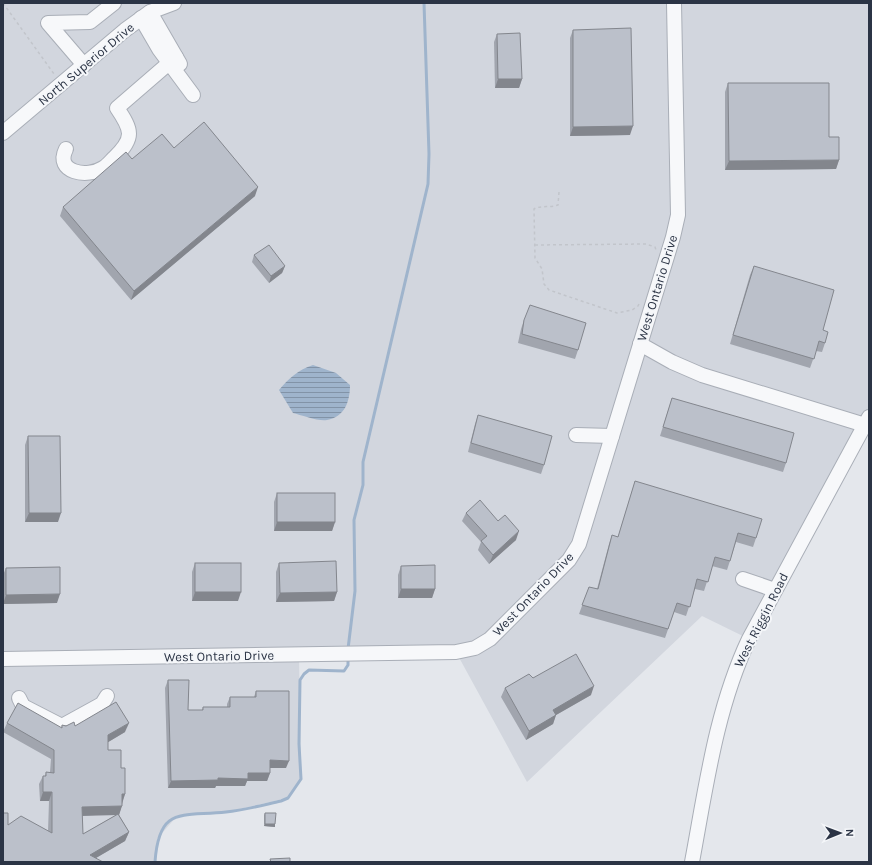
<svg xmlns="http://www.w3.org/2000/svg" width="872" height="865" font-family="Karla,sans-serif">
	<defs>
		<pattern id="water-rules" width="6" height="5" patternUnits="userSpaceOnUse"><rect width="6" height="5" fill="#9fb4cc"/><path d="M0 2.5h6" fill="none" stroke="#8293a7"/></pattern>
	</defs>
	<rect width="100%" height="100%" fill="#e4e7ec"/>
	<polygon fill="#d2d6de" points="3,3 869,3 869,416 749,639 702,616 527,782 456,652 299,655 301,779 288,798 226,812 177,816 157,839 155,862 3,862"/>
	<path fill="url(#water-rules)" d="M313 365 336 373 350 385C350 401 345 417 327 420 320 422 301 415 293 413L279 390C289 378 298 370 313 365Z"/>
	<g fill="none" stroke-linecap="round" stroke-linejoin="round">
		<g stroke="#9fb4cc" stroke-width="3">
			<polyline points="348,649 355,591 354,520 363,485 363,462 428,184 429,154 424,3"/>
			<path d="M155 862C159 805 182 817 226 812 245 810 263 805 281 801L288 798 301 779 299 744 300 680 304 674 309 670 344 671 348 665V657"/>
		</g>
		<g stroke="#a9aeb7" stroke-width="16">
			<g id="minor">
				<polyline points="150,12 180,64"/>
				<polyline points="141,18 159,49 193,95"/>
				<polyline points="84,65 48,23 90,22 114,3"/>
				<polyline points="3,133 125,30 150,12 174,3"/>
				<path d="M66 149C54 173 88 178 103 168 107 166 111 161 114 158 135 138 132 130 117 108L176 57"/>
				<polyline points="640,344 672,362 702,375 865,425"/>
				<polyline points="576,435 612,436"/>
				<polyline points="743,579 775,590"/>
				<polyline points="3,659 456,652 475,648 490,639 569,560 579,544 673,237 678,215 674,3"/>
				<polyline points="19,698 23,706 62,726 102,704 107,696"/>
				<path d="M692 862C706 787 716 709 749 639L869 417"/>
			</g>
		</g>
		<g stroke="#c2c5cb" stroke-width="1.5" stroke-dasharray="3 3" stroke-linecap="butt">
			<polyline points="3,3 54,74"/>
			<path d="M559 192 558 205C550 208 541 205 534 209L535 258 542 269 544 284 549 290 617 313 632 310 638 306 640 302"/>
			<polyline points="535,245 646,244 655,247 656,250"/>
		</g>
		<use href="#minor" stroke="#f7f8fa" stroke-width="14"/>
	</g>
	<g fill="#a1a5ae" fill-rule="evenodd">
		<polygon points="573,30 630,135 570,136 570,38"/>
		<polygon points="497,34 522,79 519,88 495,88 494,42"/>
		<polygon points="728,83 829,137 839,160 836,169 725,170 725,92"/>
		<polygon points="174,148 255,196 131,300 60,216 63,207 132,159"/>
		<polygon points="254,255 285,266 282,273 269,283 252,262"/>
		<polygon points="754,266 823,330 825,343 822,352 816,351 810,368 730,344 750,275"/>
		<polygon points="524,320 578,350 575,359 518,343 521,329"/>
		<polygon points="672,398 786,463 783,472 660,436"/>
		<polygon points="478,415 544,465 541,474 468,452 475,424"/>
		<polygon points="28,436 58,522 25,522 25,445"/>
		<polygon points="635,481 756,538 753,547 736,542 727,570 712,566 704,591 695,589 686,616 674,612 665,638 579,614 589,587 597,589 609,544 612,535 618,537"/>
		<polygon points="277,493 335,522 332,531 274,531 274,502"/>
		<polygon points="466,513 498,521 516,540 489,564 478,550 481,542 462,521"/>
		<polygon points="195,563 238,601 192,601 192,572"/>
		<polygon points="279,563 337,592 334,601 276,602 276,572"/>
		<polygon points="401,566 435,589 432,598 398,598 398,575"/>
		<polygon points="6,568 57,603 3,604 3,575"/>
		<polygon points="533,678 591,695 556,715 553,724 526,740 501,697 505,688"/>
		<polygon points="168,680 188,710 202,710 203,707 227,707 227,704 230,697 254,697 256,691 286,768 270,768 270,773 267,781 247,781 245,786 216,786 215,788 168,788 165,688"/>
		<path d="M7 723 61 728 62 725 125 732 108 742V750L121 768 125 794 119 815 129 832 125 841 96 858 8 825 48 832 49 801H40L39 784 43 776H45L46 772H50L51 759 3 732ZM95 815H116L83 834 82 816Z"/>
		<polygon points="265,813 275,827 264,826 264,815"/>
	</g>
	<g fill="#83868d">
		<polygon points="498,79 522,79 519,88 495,88"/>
		<polygon points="633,126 630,135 570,136 573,127"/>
		<polygon points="839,160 836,169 725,170 729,161"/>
		<polygon points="258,187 255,196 131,300 134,291"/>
		<polygon points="285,266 282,273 269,283 271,276"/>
		<polygon points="29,513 61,513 58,522 25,522"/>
		<polygon points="277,522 335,522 332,531 274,531"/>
		<polygon points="519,531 516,540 489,564 493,555"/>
		<polygon points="401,589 435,589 432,598 398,598"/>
		<polygon points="195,592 241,592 238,601 192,601"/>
		<polygon points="337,592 334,601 276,602 280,593"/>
		<polygon points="60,594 57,603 3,604 6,595"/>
		<polygon points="594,686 591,695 556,715 553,724 526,740 529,731 553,710"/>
		<polygon points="129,723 125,732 105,744 108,735"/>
		<polygon points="270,760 289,761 286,768 267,768"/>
		<polygon points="248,773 270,773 267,781 247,781 245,786 216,786 215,788 168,788 171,781 218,778"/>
		<polygon points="43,792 52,792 49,801 40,801"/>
		<polygon points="122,794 125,794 122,803"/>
		<polygon points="122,806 119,815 78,816 82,807"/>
		<polygon points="265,824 275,824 275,827 264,826"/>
		<polygon points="129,832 125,841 89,862 90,855"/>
	</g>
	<g fill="#bbc0ca" stroke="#83868d">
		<polygon points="631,28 633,126 573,127 573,30"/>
		<polygon points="520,33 522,79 498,79 497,34"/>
		<polygon points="728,83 829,83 829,137 839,137 839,160 729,161"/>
		<polygon points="204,122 258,187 134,291 63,207 126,152 132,159 162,134 174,148"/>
		<polygon points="269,245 285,266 271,276 254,255"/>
		<polygon points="754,266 834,290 823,330 828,332 825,343 819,341 814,359 733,335"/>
		<polygon points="530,305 586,323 578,350 522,334 524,320"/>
		<polygon points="672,398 794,433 786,463 663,427"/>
		<polygon points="478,415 552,436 544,465 471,443"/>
		<polygon points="28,436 60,436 61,513 29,513"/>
		<polygon points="635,481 762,519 756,538 738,533 730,561 715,557 708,582 697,579 690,607 677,603 668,629 582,605 589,587 598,589 612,535 618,537"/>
		<rect x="277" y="493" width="58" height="29"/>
		<polygon points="480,500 498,521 505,515 519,531 493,555 481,541 487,536 466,513"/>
		<polygon points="336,561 337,592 280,593 279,563"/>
		<rect x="195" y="563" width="46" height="29"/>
		<polygon points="435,565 435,589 401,589 401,566"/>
		<polygon points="60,567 60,594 6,595 6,568"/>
		<polygon points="576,654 594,686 553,710 556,715 529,731 505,688 529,674 533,678"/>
		<polygon points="168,680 189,680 188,710 203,710 203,707 230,707 230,697 256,697 256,691 289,691 289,761 270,760 270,773 248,773 248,779 218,778 218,780 171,781"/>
		<polygon points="116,702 129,723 108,735 108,750 121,750 121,768 125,768 125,794 122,794 122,806 82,807 83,834 118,814 129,832 90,855 103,862 3,862 3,813 8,813 8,825 21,816 52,833 52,792 43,792 43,776 46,776 46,772 54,773 54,750 7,723 18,703 62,728 62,725 66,726 74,722 75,726"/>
		<polygon points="265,813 276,813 275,824 265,824"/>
		<polygon points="290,858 290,862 271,862 270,859"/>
	</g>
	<g text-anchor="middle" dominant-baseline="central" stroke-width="4" stroke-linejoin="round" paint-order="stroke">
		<g font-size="13" fill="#2b3445" stroke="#f4f6f9">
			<text transform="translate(86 64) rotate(-40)">North Superior Drive</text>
			<text transform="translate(657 288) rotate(-73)">West Ontario Drive</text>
			<text transform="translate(533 594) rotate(-46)">West Ontario Drive</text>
			<text transform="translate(761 620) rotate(-63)">West Riggin Road</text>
			<text transform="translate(219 656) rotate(-1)">West Ontario Drive</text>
		</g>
	</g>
	<rect width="872" height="865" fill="none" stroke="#2b3445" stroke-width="8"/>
	<g transform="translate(840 833) rotate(89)" stroke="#f4f6f9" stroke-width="3" paint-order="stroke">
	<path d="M0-3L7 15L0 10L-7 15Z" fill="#2b3445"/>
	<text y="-6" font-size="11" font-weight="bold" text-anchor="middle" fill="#2b3445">N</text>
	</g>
</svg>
